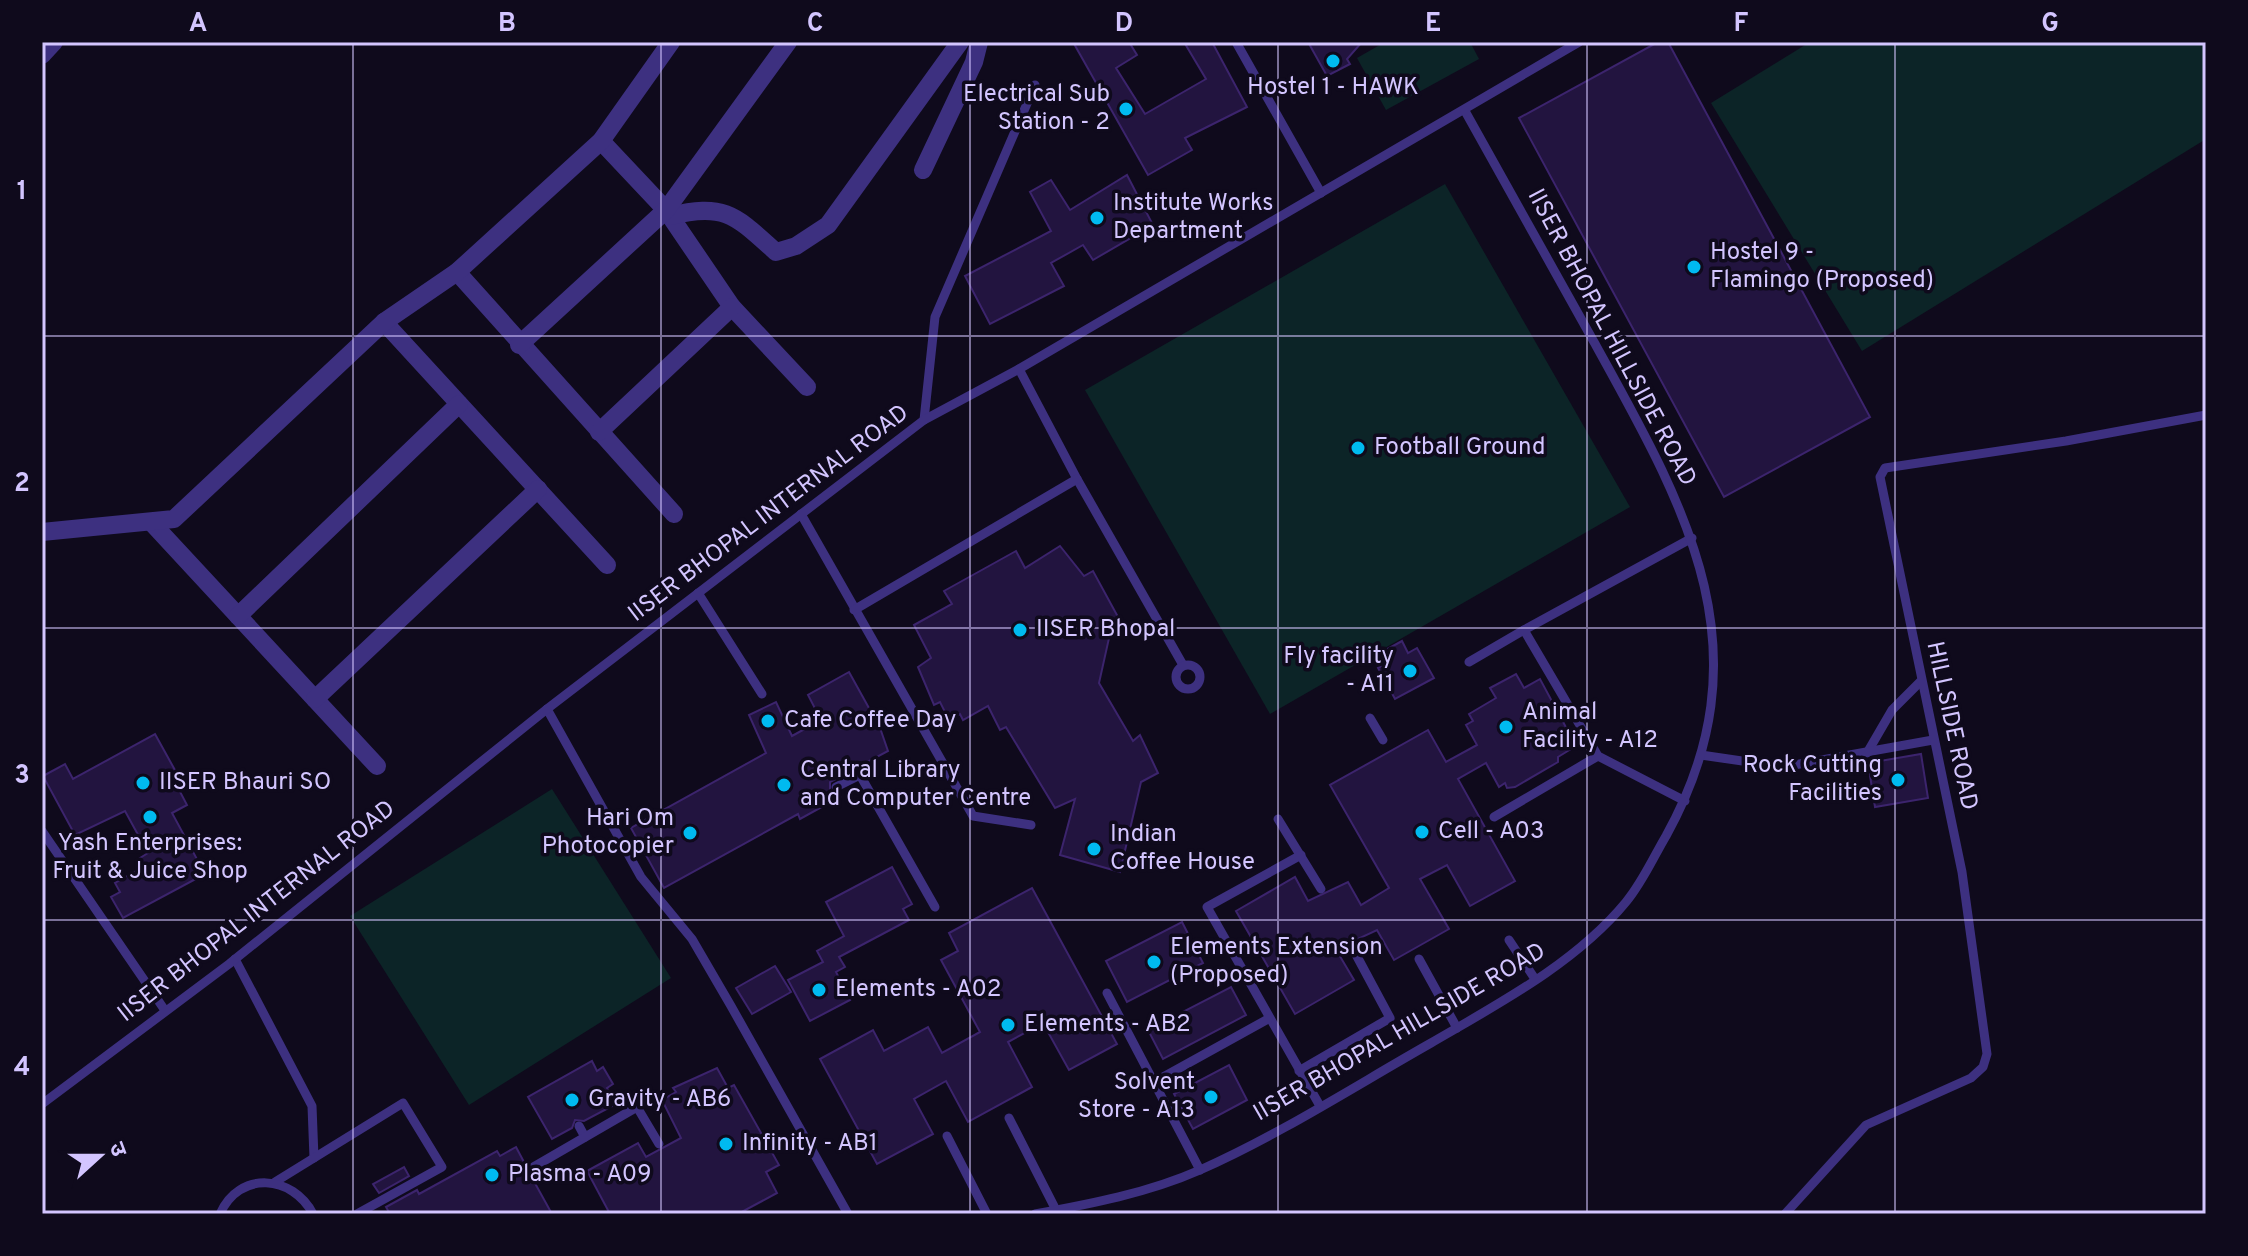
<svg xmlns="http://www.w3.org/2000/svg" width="2248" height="1256" font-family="Overpass,'Noto Sans Devanagari',sans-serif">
	<rect width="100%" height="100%" fill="#0f0a1c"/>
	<g fill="#0c2427">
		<polygon points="1385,42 1470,42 1479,59 1386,110 1357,58"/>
		<polygon points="1810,42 2206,42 2206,139 1862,351 1711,103"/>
		<polygon points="1445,184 1630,507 1270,714 1085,390"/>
		<polygon points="552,789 671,978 469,1105 350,916"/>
	</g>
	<g fill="#22143f" stroke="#3c246d" stroke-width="2">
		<polygon points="1073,42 1129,42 1137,55 1116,68 1145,114 1206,79 1184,42 1212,42 1247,107 1185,138 1192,150 1148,175"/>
		<polygon points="1308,42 1362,42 1347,59 1350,64 1327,76"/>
		<polygon points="1658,42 1668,42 1870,417 1724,497 1519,118"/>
		<polygon points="1127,175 1153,225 1093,260 1083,245 1051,263 1064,286 990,324 965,276 1051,231 1030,192 1051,180 1070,210"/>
		<polygon points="1060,546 1084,576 1093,571 1124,628 1109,638 1099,683 1133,741 1140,735 1158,773 1141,782 1120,872 1060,855 1075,799 1055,808 1006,727 1000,730 988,706 963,720 960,714 949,720 940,702 934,705 918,667 931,658 914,625 952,604 944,591 1016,551 1025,568"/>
		<polygon points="1402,641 1408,653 1417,648 1434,678 1395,699 1378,668 1387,663 1382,652"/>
		<polygon points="849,672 880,728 888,751 830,782 830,791 840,797 800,819 798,814 664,888 631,828 766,753 749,715 776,702 792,736 821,720 808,695"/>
		<polygon points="1516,674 1524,688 1540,679 1576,746 1558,757 1558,762 1515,787 1507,788 1505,783 1499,787 1486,763 1458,779 1515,881 1470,906 1447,865 1420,879 1449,929 1394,960 1377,930 1349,943 1338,953 1354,980 1295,1014 1236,911 1295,877 1308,901 1348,882 1361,905 1389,888 1330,785 1428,730 1446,762 1477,745 1466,725 1473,721 1469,714 1496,698 1490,688"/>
		<polygon points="155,734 181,781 176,784 187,805 172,813 205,874 123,918 111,897 120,892 115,883 145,866 140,858 148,853 125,811 75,835 43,776 65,764 73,779"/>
		<polygon points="1921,754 1928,798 1875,807 1868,763"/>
		<polygon points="892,867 912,904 903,909 909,920 839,957 845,967 836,972 850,1000 810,1021 788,980 823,962 817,951 844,936 826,902"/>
		<polygon points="1032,888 1117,1044 1069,1070 1043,1023 1008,1042 1032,1087 968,1122 946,1081 914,1099 933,1134 877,1164 820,1059 873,1030 884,1051 928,1027 942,1053 980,1032 941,960 958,951 949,933"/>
		<polygon points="1182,922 1203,963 1127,1002 1106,961"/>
		<polygon points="775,966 791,992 752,1014 736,988"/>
		<polygon points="1231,987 1246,1015 1163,1059 1148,1030"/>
		<polygon points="592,1061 597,1071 603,1067 613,1084 607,1088 616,1104 584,1121 575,1120 572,1128 552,1139 528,1097"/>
		<polygon points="1229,1065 1247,1100 1193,1129 1174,1094"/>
		<polygon points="717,1068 728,1088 734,1085 779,1165 766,1172 777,1193 738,1214 610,1214 587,1171 638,1143 646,1157 681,1138 662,1100 676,1092 673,1088"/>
		<polygon points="516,1147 525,1164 523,1172 531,1176 552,1214 390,1214 386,1207 417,1190 419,1194 497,1151 500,1156"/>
		<polygon points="404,1167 409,1176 379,1193 373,1184"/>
	</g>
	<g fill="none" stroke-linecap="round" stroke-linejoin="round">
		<g stroke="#3d3080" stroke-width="9">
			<polyline points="1236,42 1321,193"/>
			<polyline points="1019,369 1077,479 1183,665"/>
			<polyline points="924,420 935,317 1035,85"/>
			<polyline points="801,514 973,816 1031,825"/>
			<polyline points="698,593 762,694"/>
			<polyline points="854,610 1077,479"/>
			<polyline points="1469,662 1524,630"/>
			<circle cx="1188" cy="677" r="12"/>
			<polyline points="547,709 641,877 692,939 731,1006 848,1214"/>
			<polyline points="1370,718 1383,740"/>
			<polyline points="1867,753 1892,710 1920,682"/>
			<polyline points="1701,755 1783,767 1933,740"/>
			<polyline points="836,787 860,775 935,907"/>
			<polyline points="1685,801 1598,756 1524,630 1692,538"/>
			<polyline points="1494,817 1598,756"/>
			<polyline points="1278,819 1321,889"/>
			<polyline points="42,831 164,1009"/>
			<polyline points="1301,855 1207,907 1320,1106"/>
			<polyline points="1509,940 1535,979"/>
			<polyline points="235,959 312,1106 314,1158"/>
			<polyline points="1419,959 1457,1028"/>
			<polyline points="1107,993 1200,1170"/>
			<polyline points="1299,1071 1390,1018 1353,949"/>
			<polyline points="1156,1081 1268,1019"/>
			<polyline points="42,1104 229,964 547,709 924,420 1019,369 1579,42"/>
			<polyline points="1009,1118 1056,1210"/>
			<polyline points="579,1126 585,1137"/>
			<polyline points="947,1136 987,1214"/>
			<polyline points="530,1169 637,1107 659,1144"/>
			<polyline points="275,1182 403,1103 442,1167 357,1214"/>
			<path d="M220 1214C239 1170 293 1175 313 1214"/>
			<path d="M1035 1214C1090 1204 1148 1193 1200 1170 1279 1135 1355 1086 1431 1043 1498 1004 1576 963 1626 902 1642 883 1653 858 1666 836 1769 650 1686 508 1594 342 1551 265 1508 188 1465 111"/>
			<polyline points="1785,1214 1866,1125 1971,1078 1983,1067 1987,1054 1962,872 1880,477 1885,468 2066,441 2206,415"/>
		</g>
		<g stroke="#3d3080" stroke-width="18">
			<polyline points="42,55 54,42"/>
			<polyline points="601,141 666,210 732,307 807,387"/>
			<polyline points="923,170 974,62 979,42"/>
			<path d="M670 216C725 202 736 216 776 252L796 246 828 225 960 42"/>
			<polyline points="457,272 674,514"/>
			<polyline points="384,322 607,565"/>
			<polyline points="519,345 666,210 788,42"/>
			<polyline points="599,432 732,307"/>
			<polyline points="151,522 377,766"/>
			<polyline points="42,532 174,519 384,322 457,272 601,141 671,42"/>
			<polyline points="238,616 459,404"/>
			<polyline points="315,699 538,489"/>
		</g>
	</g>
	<path fill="none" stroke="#d3c5ff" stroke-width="2" stroke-opacity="0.55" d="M353 42V1214M661 42V1214M970 42V1214M1278 42V1214M1587 42V1214M1895 42V1214M42 336H2206M42 628H2206M42 920H2206"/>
	<g fill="#00baf0" stroke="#0f0a1c" stroke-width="3">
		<circle cx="1333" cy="61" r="8"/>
		<circle cx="1126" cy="109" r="8"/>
		<circle cx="1097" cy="218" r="8"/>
		<circle cx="1694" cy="267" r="8"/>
		<circle cx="1358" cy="448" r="8"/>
		<circle cx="1020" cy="630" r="8"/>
		<circle cx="1410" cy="671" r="8"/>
		<circle cx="768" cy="721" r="8"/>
		<circle cx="1506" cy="727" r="8"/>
		<circle cx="1898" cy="780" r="8"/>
		<circle cx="143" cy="783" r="8"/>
		<circle cx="784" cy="785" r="8"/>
		<circle cx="150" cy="817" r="8"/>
		<circle cx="1422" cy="832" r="8"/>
		<circle cx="690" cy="833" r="8"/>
		<circle cx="1094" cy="849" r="8"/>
		<circle cx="1154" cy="962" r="8"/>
		<circle cx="819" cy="990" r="8"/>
		<circle cx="1008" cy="1025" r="8"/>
		<circle cx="1211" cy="1097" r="8"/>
		<circle cx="572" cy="1100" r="8"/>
		<circle cx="726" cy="1144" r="8"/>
		<circle cx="492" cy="1175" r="8"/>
	</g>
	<g text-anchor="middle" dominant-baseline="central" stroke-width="7" stroke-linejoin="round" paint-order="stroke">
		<g font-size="24" fill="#d3c5ff" stroke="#0f0a1c" text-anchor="start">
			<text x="1333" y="88" text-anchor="middle">Hostel 1 - HAWK</text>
			<text x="1110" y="95" text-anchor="end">Electrical Sub<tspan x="1110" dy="28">Station - 2</tspan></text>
			<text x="1113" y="204">Institute Works<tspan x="1113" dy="28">Department</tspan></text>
			<text x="1710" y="253">Hostel 9 -<tspan x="1710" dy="28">Flamingo (Proposed)</tspan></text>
			<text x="1374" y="448">Football Ground</text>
			<text x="1036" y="630">IISER Bhopal</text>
			<text x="1394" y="657" text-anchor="end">Fly facility<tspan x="1394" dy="28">- A11</tspan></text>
			<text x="1522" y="713">Animal<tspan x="1522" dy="28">Facility - A12</tspan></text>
			<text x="784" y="721">Cafe Coffee Day</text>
			<text x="1882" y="766" text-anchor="end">Rock Cutting<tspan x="1882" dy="28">Facilities</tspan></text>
			<text x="800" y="771">Central Library<tspan x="800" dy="28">and Computer Centre</tspan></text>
			<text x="159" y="783">IISER Bhauri SO</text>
			<text x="674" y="819" text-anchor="end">Hari Om<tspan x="674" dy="28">Photocopier</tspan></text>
			<text x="1438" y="832">Cell - A03</text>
			<text x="1110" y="835">Indian<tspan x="1110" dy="28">Coffee House</tspan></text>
			<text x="150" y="844" text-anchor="middle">Yash Enterprises:<tspan x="150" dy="28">Fruit &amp; Juice Shop</tspan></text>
			<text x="1170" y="948">Elements Extension<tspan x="1170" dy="28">(Proposed)</tspan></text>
			<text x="835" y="990">Elements - A02</text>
			<text x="1024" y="1025">Elements - AB2</text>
			<text x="1195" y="1083" text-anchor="end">Solvent<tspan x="1195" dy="28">Store - A13</tspan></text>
			<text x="588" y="1100">Gravity - AB6</text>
			<text x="742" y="1144">Infinity - AB1</text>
			<text x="508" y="1175">Plasma - A09</text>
		</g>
		<g font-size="24" fill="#d3c5ff" stroke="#0f0a1c">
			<text transform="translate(1611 338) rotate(62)">IISER BHOPAL HILLSIDE ROAD</text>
			<text transform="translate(769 514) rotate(-37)">IISER BHOPAL INTERNAL ROAD</text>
			<text transform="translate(1951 726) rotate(78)">HILLSIDE ROAD</text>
			<text transform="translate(257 912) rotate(-38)">IISER BHOPAL INTERNAL ROAD</text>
			<text transform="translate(1400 1033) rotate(-30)">IISER BHOPAL HILLSIDE ROAD</text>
		</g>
	</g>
	<rect width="2248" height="1256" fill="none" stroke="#0f0a1c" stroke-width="88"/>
	<g transform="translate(100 1156) rotate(69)" stroke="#0f0a1c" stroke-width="6" paint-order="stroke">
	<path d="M0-6L14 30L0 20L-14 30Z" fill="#d3c5ff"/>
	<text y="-12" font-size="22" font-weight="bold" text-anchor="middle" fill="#d3c5ff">उ</text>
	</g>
	<rect x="44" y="44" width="2160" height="1168" fill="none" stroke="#d3c5ff" stroke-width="3"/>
	<g font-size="26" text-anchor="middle" font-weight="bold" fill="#d3c5ff">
		<text x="198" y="31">A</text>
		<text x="507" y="31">B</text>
		<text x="815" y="31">C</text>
		<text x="1124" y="31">D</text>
		<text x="1433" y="31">E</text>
		<text x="1741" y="31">F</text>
		<text x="2050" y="31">G</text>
		<text x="22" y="199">1</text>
		<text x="22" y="491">2</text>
		<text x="22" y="783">3</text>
		<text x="22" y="1075">4</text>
	</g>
</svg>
